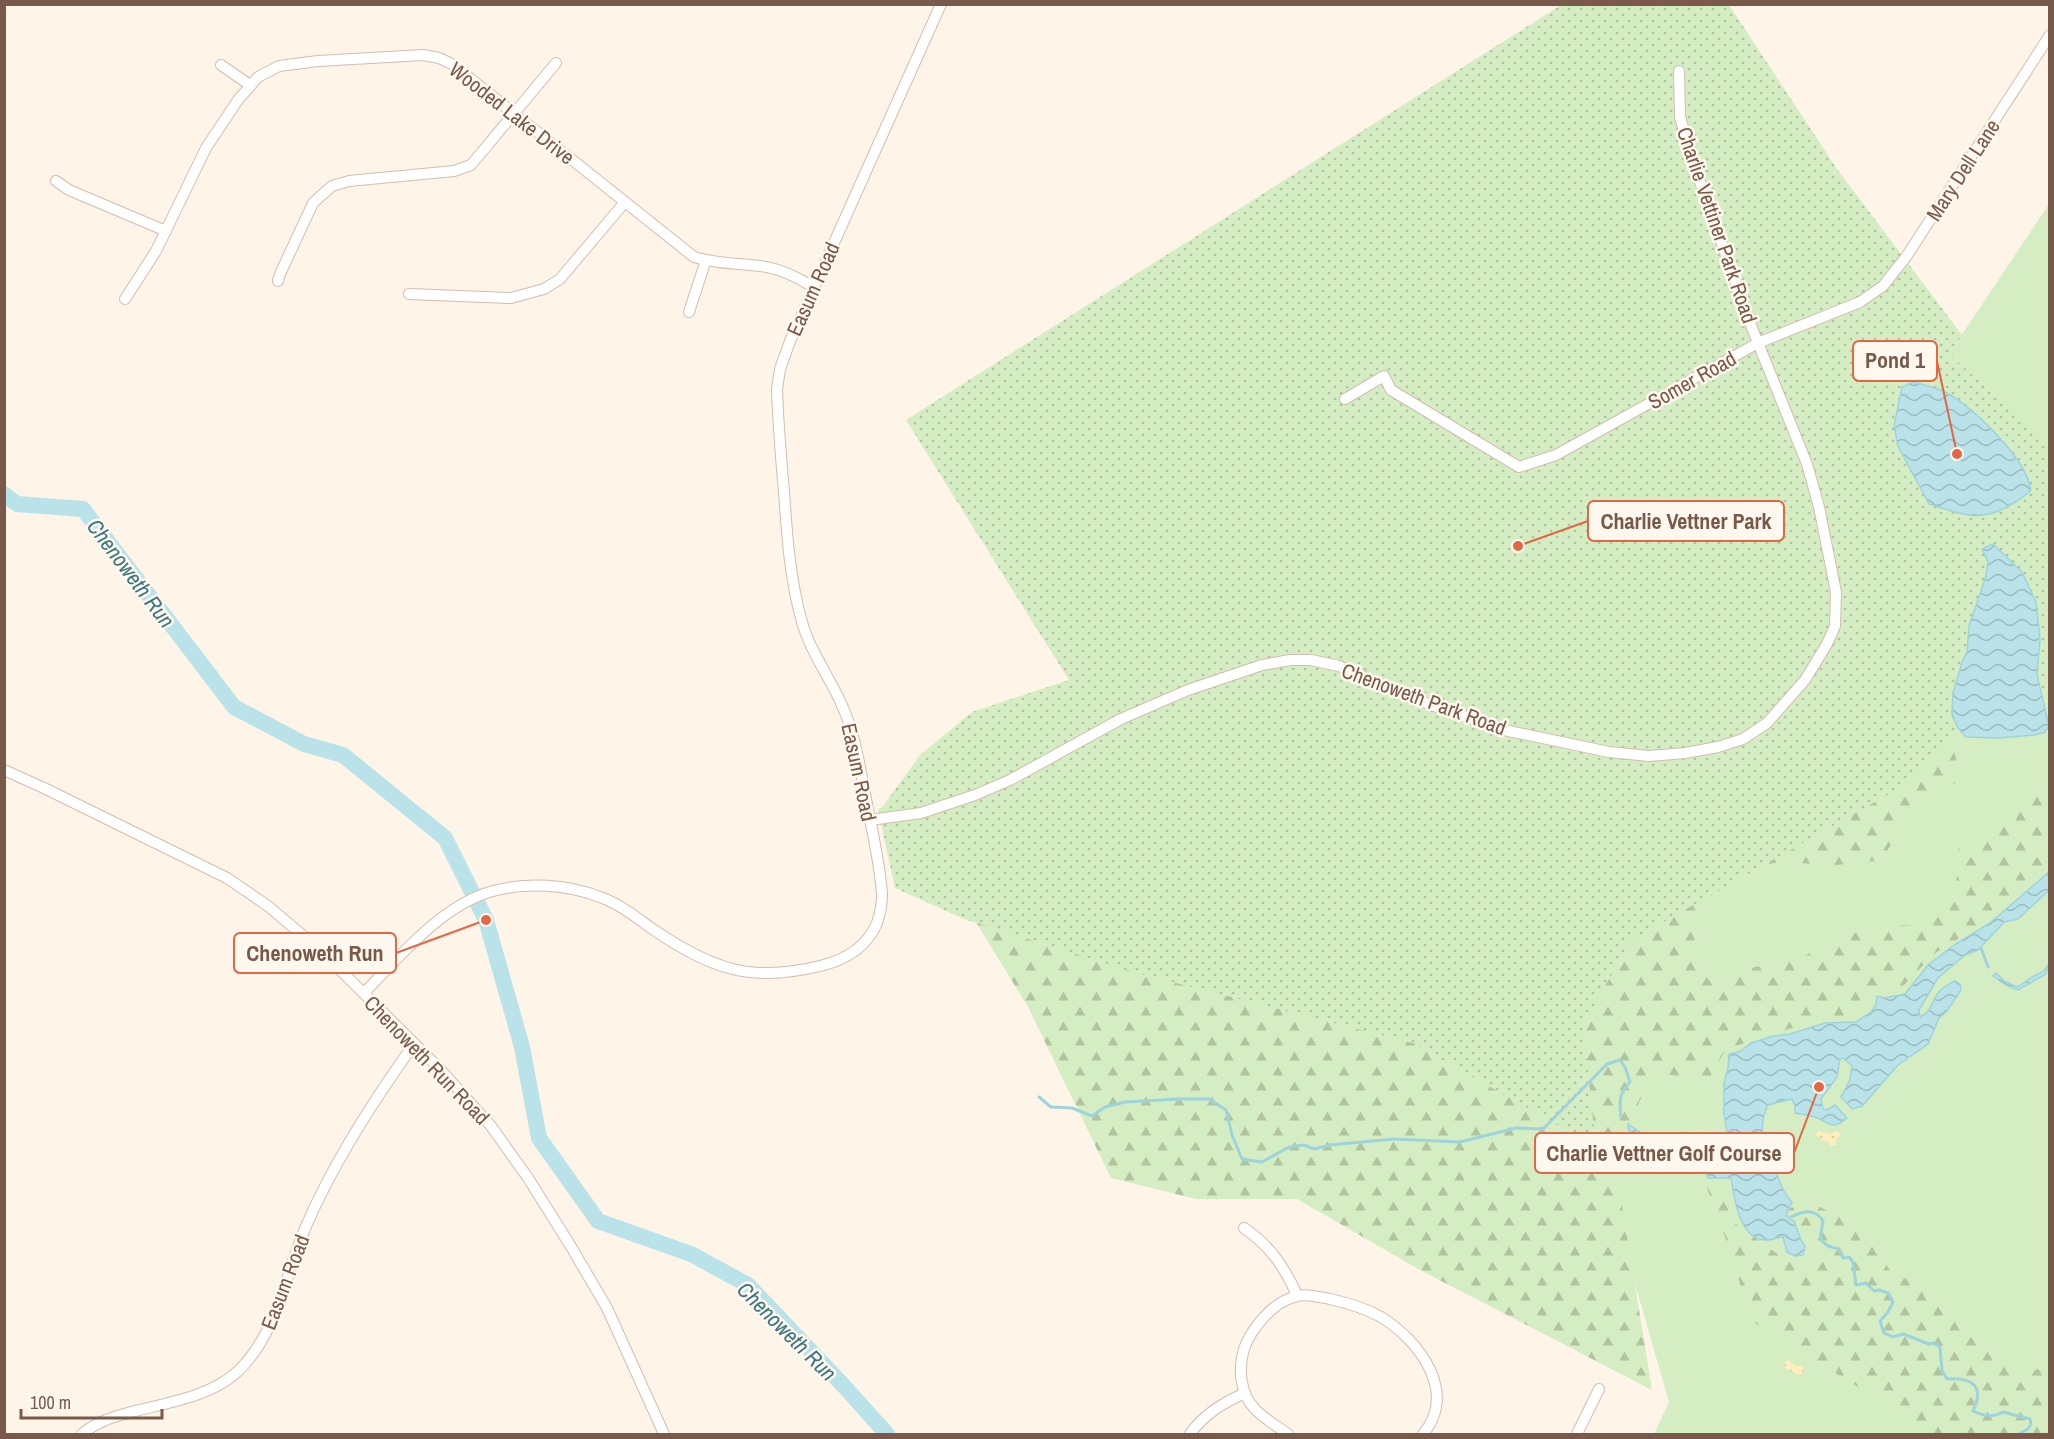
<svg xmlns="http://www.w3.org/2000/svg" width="2054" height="1439" font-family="'Archivo Narrow',sans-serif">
	<defs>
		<pattern id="forest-firs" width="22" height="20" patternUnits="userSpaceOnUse" patternTransform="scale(1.5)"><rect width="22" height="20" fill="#d5edc3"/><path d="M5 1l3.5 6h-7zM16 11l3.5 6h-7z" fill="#b2c3a0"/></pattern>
		<pattern id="sand-dots" width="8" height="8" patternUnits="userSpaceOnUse" patternTransform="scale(1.5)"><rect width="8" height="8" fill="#ffefbf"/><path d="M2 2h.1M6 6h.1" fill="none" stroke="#decfa6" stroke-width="1.8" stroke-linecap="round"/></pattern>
		<pattern id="park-dots" width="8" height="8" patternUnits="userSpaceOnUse" patternTransform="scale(1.5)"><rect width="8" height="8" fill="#d5edc3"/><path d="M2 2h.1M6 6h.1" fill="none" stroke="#b2c3a0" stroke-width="1.8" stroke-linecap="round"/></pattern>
		<pattern id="water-waves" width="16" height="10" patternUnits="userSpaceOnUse" patternTransform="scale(1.5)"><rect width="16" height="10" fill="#b9e3e9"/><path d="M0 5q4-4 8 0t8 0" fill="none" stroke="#9bbbbf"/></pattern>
	</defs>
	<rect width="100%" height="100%" fill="#fef4e7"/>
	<g fill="#d5edc3">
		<polygon points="2049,204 2049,443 1949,354"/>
		<polygon points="2049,650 2049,1434 1654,1434 1669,1402 1596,1148 1630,941 1912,781 1959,730"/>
	</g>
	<g fill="url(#forest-firs)">
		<polygon points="1986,394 2027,419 2049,442 2049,705 2042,686 1948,723 1952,746 1961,773 1955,783 1916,808 1880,861 1855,862 1838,865 1779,862 1745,869 1707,908 1695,929 1671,898"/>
		<polygon points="2049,779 2050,867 1983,923 1934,954 1900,989 1873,992 1854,1017 1798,1026 1726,1049 1709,1079 1697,1081 1654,1071 1614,1155 1652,1390 1420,1270 1297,1199 1196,1199 1111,1178 1028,1007 952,883 1643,877 1685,918 1695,939 1691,955 1709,980 1734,971 1798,959 1848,935 1883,925 1917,925 1951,898 1958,873 1958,843 1984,841 2006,808 2043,781"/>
		<polygon points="1706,1185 1725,1186 1733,1222 1786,1260 1813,1259 1788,1209 1808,1201 1834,1214 1849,1217 1870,1234 1890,1271 1933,1292 1983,1346 2019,1373 2049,1367 2049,1434 1934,1434 1748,1319 1736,1267"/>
	</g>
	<g fill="url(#sand-dots)">
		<path d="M1818 1131 1831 1134 1835 1131 1840 1132 1841 1134 1836 1140 1835 1146H1831C1827 1140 1821 1140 1816 1135Z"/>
		<polygon points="1788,1360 1795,1366 1802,1366 1804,1371 1802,1374 1798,1375 1785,1368 1784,1363"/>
	</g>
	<polygon fill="url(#park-dots)" points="1561,5 1729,5 1837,169 1962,335 1949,354 2049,443 2050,650 2046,678 2049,696 1959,730 1912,781 1630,941 1583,1026 1596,1147 1413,1043 1144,975 964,919 895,888 878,810 884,805 920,755 972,712 1069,680 906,420"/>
	<g fill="url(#water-waves)" stroke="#9fd3dc" stroke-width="1.5">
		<path d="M1913 382C1924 385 1935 387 1945 392 1973 407 2026 458 2031 490 2025 496 2019 500 2012 504 1980 524 1961 514 1929 504L1898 446 1894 426 1902 387Z"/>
		<polygon points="1993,544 2022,572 2036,602 2040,639 2037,675 2049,726 2045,732 2035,735 1999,738 1966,737 1958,728 1952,714 1953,693 1962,662 1967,652 1969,626 1986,576 1988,562 1982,549"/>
		<path d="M2049 872V890L2018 919 2004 922 1978 950 1965 955 1938 978 1919 1010 1920 1017C1931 1013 1932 1001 1938 993 1943 987 1949 984 1955 981L1960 984 1961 990 1947 1011 1939 1018 1928 1044 1898 1065 1862 1106 1852 1109 1841 1097 1850 1080 1852 1066 1843 1058 1840 1059 1837 1077 1821 1099 1823 1109 1827 1110 1835 1105 1847 1118C1832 1131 1830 1123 1815 1117 1809 1115 1802 1114 1795 1113V1106L1792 1099 1768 1105C1756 1131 1765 1144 1775 1169 1780 1181 1782 1192 1792 1202L1786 1214 1789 1219 1794 1221 1801 1240 1805 1246 1803 1255 1795 1256 1787 1252 1783 1237C1776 1237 1773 1241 1765 1240 1739 1239 1734 1197 1731 1178H1708L1698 1149C1687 1143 1677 1139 1665 1137 1652 1135 1638 1140 1628 1129V1124L1641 1133H1667L1687 1137 1700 1147 1711 1173H1730L1731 1159 1724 1113V1083L1728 1068 1729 1054 1741 1051 1751 1043 1773 1036 1790 1034 1825 1023 1856 1022 1871 1012 1876 1005 1877 996 1884 998 1905 994 1928 965 1954 945 1990 923Z"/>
		<path d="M2049 964 2046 974 2018 990 2006 985 1993 976 1996 973 2004 981 2017 987C2024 984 2028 979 2034 976 2042 972 2044 972 2049 964Z"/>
	</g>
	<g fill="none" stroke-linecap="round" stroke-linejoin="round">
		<g stroke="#9fd3dc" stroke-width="3">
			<polyline points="1981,948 1988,967"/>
			<path d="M1039 1097 1051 1107 1072 1108 1092 1116 1105 1107 1125 1102 1178 1099H1209L1226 1110 1232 1135 1242 1159 1262 1162 1289 1147 1304 1145 1314 1149 1330 1145 1394 1139 1460 1142 1516 1128 1543 1129 1607 1064 1620 1060 1625 1067 1630 1082C1619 1093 1619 1102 1621 1117"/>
			<path d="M1791 1217C1804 1211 1815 1208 1823 1221L1820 1239 1828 1246 1838 1249 1843 1258 1849 1257 1853 1262 1856 1285 1866 1283 1874 1291 1879 1290 1888 1293 1893 1302 1888 1312 1880 1321 1884 1333 1893 1337 1903 1334 1929 1344 1934 1343 1940 1347 1942 1370 1947 1379C1972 1377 1985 1386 1973 1411 1983 1416 1993 1418 2003 1412L2030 1419 2031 1424 2028 1429 2019 1434"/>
		</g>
		<polyline stroke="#b9e3e9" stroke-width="16" points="4,494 17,504 83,509 234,707 304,744 343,755 445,838 486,920 522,1047 539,1138 598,1221 691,1254 748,1285 842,1384 887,1434"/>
		<g stroke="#d3bdae" stroke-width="12">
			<g id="street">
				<polyline points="221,65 250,85"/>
				<polyline points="56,181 69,190 166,231"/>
				<polyline points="278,281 280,274 313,203 332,186 349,181 454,171 471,165 556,63"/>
				<polyline points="409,294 511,298 544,289 560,279 625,202"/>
				<path d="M125 299 156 251 206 148 238 100 258 77 279 66 318 61 423 55 439 58 452 64 694 257C716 264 737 263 760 266 780 268 797 277 813 287"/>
				<polyline points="689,312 706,260"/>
				<polyline points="1345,399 1384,376 1391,390 1519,467 1556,455 1758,343 1860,302 1883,286 1906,257 2050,35"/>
				<polyline points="4,770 44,788 227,878 268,906 320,950 439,1068 491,1126 528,1178 570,1245 607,1308 664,1434"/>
				<polyline points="870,820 921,813 975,795 1010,780 1121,719 1188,690 1262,665 1290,660 1311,660 1339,666 1414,699 1504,730 1609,752 1649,756 1685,753 1718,747 1743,739 1767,723 1805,680 1827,644 1835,626 1836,592 1819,507 1807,464 1752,328 1695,168 1680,117 1679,71"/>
				<path d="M364 993C399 957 443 904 493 891 527 882 567 884 600 897 620 904 637 918 654 930 712 969 750 983 820 966 845 960 867 947 877 923 880 914 882 904 882 895 880 863 872 830 866 799 860 769 856 738 844 710 832 680 811 654 802 622 790 580 787 536 784 492 781 458 778 423 777 389L780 369 790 341 941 4"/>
				<path d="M1244 1228C1269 1245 1284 1266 1296 1293L1295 1296"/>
				<path d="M82 1434C96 1422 113 1417 131 1412 166 1403 210 1397 237 1372 278 1334 285 1273 307 1224 333 1164 376 1097 414 1044"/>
				<path d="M1190 1434C1204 1414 1223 1403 1245 1393"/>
				<path d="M1288 1434C1277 1426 1264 1419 1255 1409 1240 1394 1238 1368 1244 1349 1251 1329 1272 1303 1294 1297 1306 1293 1318 1297 1330 1299 1348 1303 1365 1308 1381 1317 1420 1341 1458 1393 1423 1434"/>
				<polyline points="1577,1434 1599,1389"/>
			</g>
		</g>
		<use href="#street" stroke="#fff" stroke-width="10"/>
	</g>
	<g text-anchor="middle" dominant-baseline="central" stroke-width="5" stroke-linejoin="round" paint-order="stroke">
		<g font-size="21" fill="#795949" stroke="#fff8ee">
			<text transform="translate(512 113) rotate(38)">Wooded Lake Drive</text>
			<text transform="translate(1963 170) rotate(-57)">Mary Dell Lane</text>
			<text transform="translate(1717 225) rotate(71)">Charlie Vettiner Park Road</text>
			<text transform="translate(813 289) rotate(-66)">Easum Road</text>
			<text transform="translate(1692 380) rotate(-29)">Somer Road</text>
			<text transform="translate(1424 699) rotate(20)">Chenoweth Park Road</text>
			<text transform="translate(859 772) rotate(78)">Easum Road</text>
			<text transform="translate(427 1060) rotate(46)">Chenoweth Run Road</text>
			<text transform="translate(285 1282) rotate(-69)">Easum Road</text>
		</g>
		<g font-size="22" font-style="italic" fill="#3b767f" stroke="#fff8ee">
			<text transform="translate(131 573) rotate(53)">Chenoweth Run</text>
			<text transform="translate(787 1331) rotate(45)">Chenoweth Run</text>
		</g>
	</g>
	<path fill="none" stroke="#e36645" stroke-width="2" d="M1957 454L1937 361M1518 546L1588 521M486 920L396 953M1819 1087L1794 1153"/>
	<g fill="#e36645" stroke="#fff8ee" stroke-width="2">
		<circle cx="1957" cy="454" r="6"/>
		<circle cx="1518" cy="546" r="6"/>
		<circle cx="486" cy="920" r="6"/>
		<circle cx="1819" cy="1087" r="6"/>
	</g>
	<g fill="#fff8ee" stroke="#e36645" stroke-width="2">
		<rect x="1853" y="341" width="84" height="40" rx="6"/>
		<rect x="1588" y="501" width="196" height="40" rx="6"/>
		<rect x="234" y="933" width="162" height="40" rx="6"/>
		<rect x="1535" y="1133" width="259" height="40" rx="6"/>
	</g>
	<g font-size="22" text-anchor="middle" font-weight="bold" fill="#795949">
		<text x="1895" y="368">Pond 1</text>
		<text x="1686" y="529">Charlie Vettner Park</text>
		<text x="315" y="961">Chenoweth Run</text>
		<text x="1664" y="1161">Charlie Vettner Golf Course</text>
	</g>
	<rect width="2054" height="1439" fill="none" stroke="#795949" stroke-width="12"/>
	<path d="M21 1409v9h141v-9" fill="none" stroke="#795949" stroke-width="3"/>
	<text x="30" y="1409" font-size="18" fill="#795949" stroke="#fff8ee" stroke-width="4.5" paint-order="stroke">100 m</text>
</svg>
